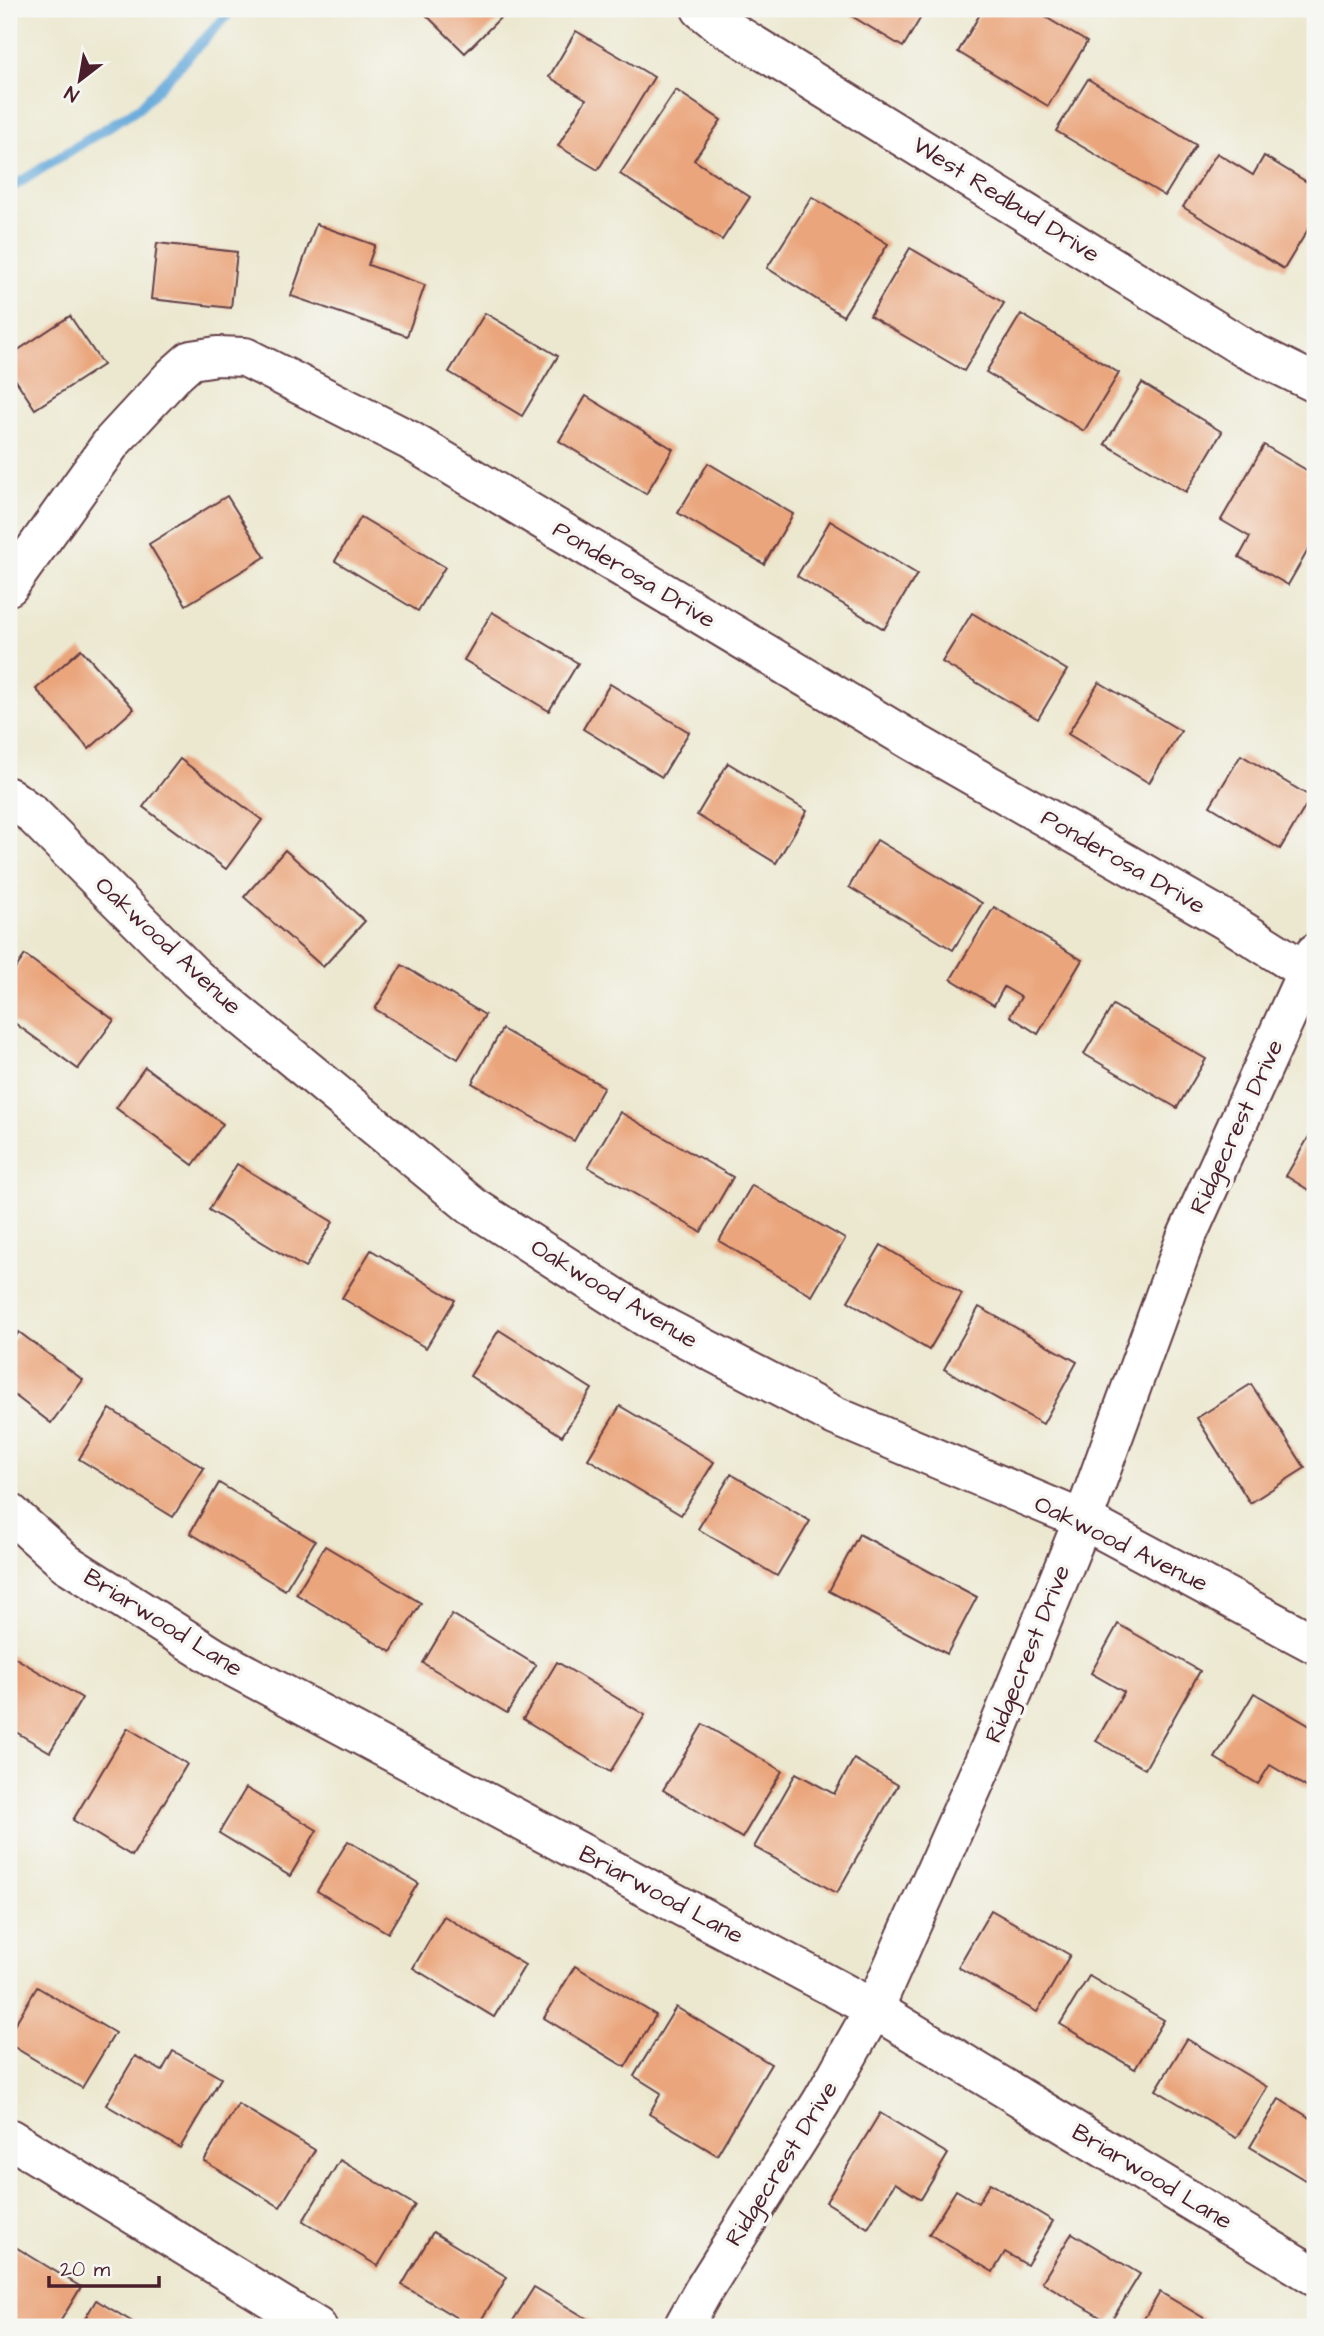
<svg xmlns="http://www.w3.org/2000/svg" width="1324" height="2336" font-family="'Architects Daughter',sans-serif">
	<rect width="100%" height="100%" fill="#f6f6f2"/>
	<filter id="ink" filterUnits="userSpaceOnUse"><feTurbulence type="fractalNoise" baseFrequency=".0143" numOctaves="2"/><feDisplacementMap in="SourceGraphic" scale="14" xChannelSelector="R" yChannelSelector="G"/><feConvolveMatrix kernelMatrix="1 2 1 2 8 2 1 2 1" color-interpolation-filters="sRGB"/></filter>
	<filter id="wash" filterUnits="userSpaceOnUse"><feTurbulence type="fractalNoise" baseFrequency=".00686" numOctaves="4" result="noise"/><feDisplacementMap in="SourceGraphic" scale="28" xChannelSelector="R" yChannelSelector="G"/><feGaussianBlur stdDeviation="1.57" result="paint"/><feColorMatrix in="noise" values="0 0 0 0 0 0 0 0 0 0 0 0 0 0 0 0 0 1.4 0 .05"/><feComposite in="paint" operator="in"/></filter>
	<g filter="url(#wash)">
		<rect width="100%" height="100%" fill="#ece8d0"/>
		<g fill="none" stroke-linecap="round" stroke-linejoin="round">
			<polyline stroke="#65a9da" stroke-width="10" points="9,189 140,107 233,9"/>
		</g>
		<g id="blocks">
			<g fill="#eaa57c">
				<polygon points="420,9 509,9 465,53"/>
				<polygon points="840,9 926,9 903,47"/>
				<polygon points="983,9 1032,9 1087,42 1048,106 958,52"/>
				<polygon points="576,31 654,77 598,170 558,146 586,99 549,77"/>
				<polygon points="1088,79 1196,145 1165,196 1056,131"/>
				<polygon points="676,90 721,120 694,160 750,197 722,240 620,174"/>
				<polygon points="1217,153 1253,175 1264,156 1315,187 1315,218 1284,269 1183,207"/>
				<polygon points="812,197 888,244 843,316 767,268"/>
				<polygon points="316,224 375,245 368,265 425,285 407,336 291,296"/>
				<polygon points="157,243 237,252 231,308 151,299"/>
				<polygon points="910,248 1004,303 964,371 870,316"/>
				<polygon points="485,313 558,356 522,416 449,372"/>
				<polygon points="1021,314 1119,373 1084,431 986,372"/>
				<polygon points="70,316 103,365 35,409 9,370 9,356"/>
				<polygon points="1142,383 1222,432 1186,492 1105,444"/>
				<polygon points="586,396 673,449 646,494 559,441"/>
				<polygon points="1264,445 1315,475 1315,538 1288,585 1239,557 1250,537 1221,520"/>
				<polygon points="708,463 793,514 764,564 678,513"/>
				<polygon points="227,496 265,557 186,605 149,544"/>
				<polygon points="361,517 445,567 418,611 335,561"/>
				<polygon points="830,521 917,574 884,629 797,576"/>
				<polygon points="492,612 578,663 549,711 464,660"/>
				<polygon points="972,613 1067,670 1038,719 942,662"/>
				<polygon points="81,649 134,709 89,749 36,689"/>
				<polygon points="1099,682 1181,731 1149,783 1068,734"/>
				<polygon points="610,684 689,732 662,777 583,729"/>
				<polygon points="1241,755 1311,797 1280,849 1210,806"/>
				<polygon points="180,759 262,820 226,869 143,807"/>
				<polygon points="728,763 807,811 776,863 697,815"/>
				<polygon points="877,840 982,903 953,950 849,887"/>
				<polygon points="285,850 365,921 323,967 244,897"/>
				<polygon points="994,907 1082,960 1038,1034 1010,1016 1021,997 1004,987 994,1005 951,979"/>
				<polygon points="25,955 114,1020 78,1069 9,1019 9,978"/>
				<polygon points="402,965 485,1015 458,1059 375,1009"/>
				<polygon points="1113,1005 1206,1059 1177,1108 1084,1054"/>
				<polygon points="502,1029 604,1087 574,1141 472,1083"/>
				<polygon points="145,1067 223,1124 193,1165 116,1108"/>
				<polygon points="620,1112 733,1177 701,1232 588,1167"/>
				<polygon points="1315,1126 1315,1194 1286,1176"/>
				<polygon points="237,1164 333,1222 305,1268 209,1210"/>
				<polygon points="752,1185 845,1239 812,1296 719,1241"/>
				<polygon points="881,1245 962,1294 929,1350 848,1301"/>
				<polygon points="371,1250 455,1300 426,1348 342,1298"/>
				<polygon points="979,1307 1077,1362 1043,1424 944,1369"/>
				<polygon points="499,1330 592,1389 562,1436 470,1376"/>
				<polygon points="19,1332 83,1380 51,1423 9,1391 9,1345"/>
				<polygon points="1251,1384 1305,1468 1250,1503 1197,1418"/>
				<polygon points="620,1406 714,1462 681,1515 588,1459"/>
				<polygon points="110,1409 204,1468 173,1517 79,1459"/>
				<polygon points="731,1474 810,1521 777,1576 698,1529"/>
				<polygon points="219,1483 315,1541 285,1590 190,1533"/>
				<polygon points="859,1534 977,1597 947,1654 829,1591"/>
				<polygon points="325,1546 421,1603 391,1652 296,1594"/>
				<polygon points="452,1614 536,1665 507,1713 423,1663"/>
				<polygon points="1118,1624 1200,1671 1145,1769 1096,1741 1124,1692 1091,1673"/>
				<polygon points="9,1654 82,1698 50,1752 9,1728"/>
				<polygon points="557,1662 645,1715 610,1772 523,1719"/>
				<polygon points="1254,1693 1315,1729 1315,1787 1313,1791 1270,1765 1258,1784 1215,1758"/>
				<polygon points="703,1724 782,1771 742,1838 663,1790"/>
				<polygon points="128,1728 187,1764 132,1856 73,1820"/>
				<polygon points="854,1759 898,1785 837,1893 754,1847 796,1773 834,1794"/>
				<polygon points="246,1788 317,1830 290,1876 219,1833"/>
				<polygon points="348,1841 418,1883 388,1933 317,1891"/>
				<polygon points="991,1910 1070,1955 1037,2012 958,1967"/>
				<polygon points="444,1916 525,1965 494,2017 413,1968"/>
				<polygon points="575,1966 656,2015 625,2067 544,2018"/>
				<polygon points="1089,1976 1164,2020 1135,2069 1060,2024"/>
				<polygon points="37,1987 115,2033 82,2088 9,2044 9,2034"/>
				<polygon points="676,2007 771,2064 717,2155 649,2114 661,2093 634,2076"/>
				<polygon points="1187,2039 1267,2087 1236,2138 1156,2090"/>
				<polygon points="173,2051 221,2078 180,2148 106,2105 135,2056 162,2071"/>
				<polygon points="1279,2099 1315,2121 1315,2186 1250,2147"/>
				<polygon points="238,2104 315,2150 280,2207 204,2161"/>
				<polygon points="880,2113 948,2154 921,2199 895,2183 868,2228 826,2202"/>
				<polygon points="340,2160 415,2205 378,2266 303,2221"/>
				<polygon points="990,2183 1053,2221 1027,2265 1005,2252 993,2272 929,2234 956,2190 978,2203"/>
				<polygon points="433,2232 507,2277 477,2327 472,2327 402,2285"/>
				<polygon points="1072,2233 1140,2274 1110,2323 1042,2282"/>
				<polygon points="9,2243 81,2287 57,2327 9,2327"/>
				<polygon points="534,2287 601,2327 509,2327"/>
				<polygon points="1160,2292 1219,2327 1139,2327"/>
				<polygon points="96,2300 141,2327 80,2327"/>
			</g>
		</g>
	</g>
	<g filter="url(#ink)">
		<use href="#blocks" fill-opacity="0" stroke="#623d44" stroke-width="2"/>
		<g fill="none" stroke-linecap="round" stroke-linejoin="round">
			<g stroke="#623d44" stroke-width="42">
				<g id="street">
					<polyline points="9,586 112,442 173,376 191,360 217,356 245,357 409,440 912,741 1227,921 1315,977"/>
					<polyline points="9,797 32,814 197,979 472,1206 647,1318 835,1416 1083,1520 1315,1644"/>
					<polyline points="9,1512 66,1563 214,1657 874,2009 1315,2276"/>
					<polyline points="9,2138 317,2327"/>
					<polyline points="683,2327 703,2291 822,2101 874,2009 994,1739 1083,1520 1185,1240 1315,953"/>
				</g>
			</g>
			<g stroke="#623d44" stroke-width="42">
				<polyline id="secondary" points="701,9 718,23 1246,349 1315,383"/>
			</g>
			<use href="#street" stroke="#fff" stroke-width="38"/>
			<use href="#secondary" stroke="#fff" stroke-width="38"/>
		</g>
	</g>
	<g text-anchor="middle" dominant-baseline="central" stroke-width="7" stroke-linejoin="round" paint-order="stroke">
		<g font-size="24" fill="#4a1f2b" stroke="#f6f6f2">
			<text transform="translate(1006 200) rotate(32)">West Redbud Drive</text>
			<text transform="translate(634 575) rotate(31)">Ponderosa Drive</text>
			<text transform="translate(1123 862) rotate(30)">Ponderosa Drive</text>
			<text transform="translate(168 946) rotate(43)">Oakwood Avenue</text>
			<text transform="translate(1237 1127) rotate(-65)">Ridgecrest Drive</text>
			<text transform="translate(614 1294) rotate(31)">Oakwood Avenue</text>
			<text transform="translate(1121 1544) rotate(26)">Oakwood Avenue</text>
			<text transform="translate(163 1623) rotate(32)">Briarwood Lane</text>
			<text transform="translate(1028 1654) rotate(-68)">Ridgecrest Drive</text>
			<text transform="translate(661 1895) rotate(28)">Briarwood Lane</text>
			<text transform="translate(782 2164) rotate(-58)">Ridgecrest Drive</text>
			<text transform="translate(1152 2177) rotate(31)">Briarwood Lane</text>
		</g>
	</g>
	<rect width="1324" height="2336" fill="none" stroke="#f6f6f2" stroke-width="35"/>
	<g transform="translate(80 80) rotate(211)" stroke="#f6f6f2" stroke-width="5" paint-order="stroke">
	<path d="M0-5L12 26L0 18L-12 26Z" fill="#4a1f2b"/>
	<text y="-10" font-size="19" font-weight="bold" text-anchor="middle" fill="#4a1f2b">N</text>
	</g>
	<path d="M49 2276v10h110v-10" fill="none" stroke="#4a1f2b" stroke-width="3.5"/>
	<text x="60" y="2276" font-size="21" fill="#4a1f2b" stroke="#f6f6f2" stroke-width="5" paint-order="stroke">20 m</text>
</svg>
